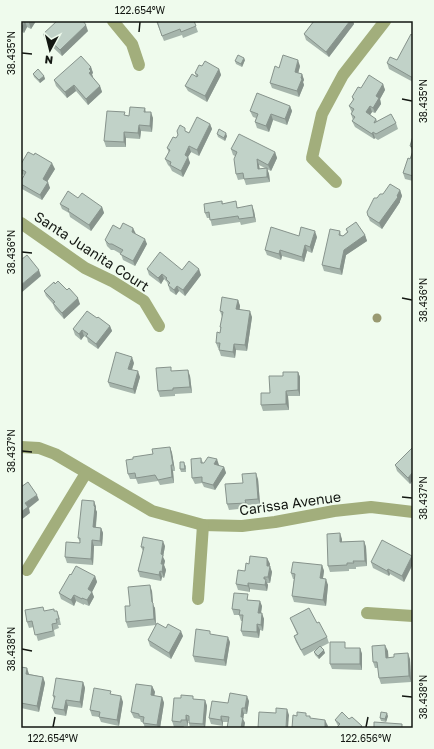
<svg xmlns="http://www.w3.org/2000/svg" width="434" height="749" font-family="'Golos Text',sans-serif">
	<rect width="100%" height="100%" fill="#effbed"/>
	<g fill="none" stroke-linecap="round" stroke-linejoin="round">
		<g stroke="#a2ae7c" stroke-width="12">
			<polyline points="113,21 132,44 139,65"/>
			<polyline points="336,182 312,158 322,114 343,75 385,21"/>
			<polyline points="21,223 85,268 112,281 144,301 159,326"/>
			<polyline points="21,447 39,448 55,454 152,511 203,525 242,526 275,522 334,511 371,507 413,512"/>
			<polyline points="27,570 86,473"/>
			<polyline points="198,599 203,525"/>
			<polyline points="367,613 413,616"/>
		</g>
	</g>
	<circle fill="#999971" cx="377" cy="318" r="4.5"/>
	<g fill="#a6b5ac" fill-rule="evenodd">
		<polygon points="21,21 36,21 31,29 27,27 24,33 21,31"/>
		<polygon points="156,21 194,21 198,32 183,38 182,35 164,41"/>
		<polygon points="314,21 353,21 354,24 329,57 306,40 304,34"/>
		<polygon points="88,31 62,56 45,40 43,34"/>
		<polygon points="413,36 413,82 389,69 387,63 397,60"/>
		<polygon points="245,60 242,67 236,64 235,61"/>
		<polygon points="202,66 219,69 221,75 207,102 188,91 185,86 196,76 195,73"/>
		<polygon points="300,66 298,73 302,74 304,80 303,82 304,85 299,97 272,88 270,83 279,68"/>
		<polygon points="91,67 93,73 92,74 93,78 100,86 102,92 88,105 76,91 67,98 56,86 54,80"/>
		<polygon points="33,74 44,76 45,79 40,83 34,77"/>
		<polygon points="383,84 385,90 380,99 381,104 375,113 372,112 370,115 376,119 377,121 396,123 398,129 378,140 375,138 374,139 355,127 352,121 353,120 351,114 352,113 349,106 353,101 352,97 361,88"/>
		<polygon points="290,106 292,111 287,125 273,120 269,132 257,128 255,122 256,118 253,117 250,111"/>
		<polygon points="145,108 146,112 153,118 152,132 141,131 140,139 126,138 126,147 106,147 104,141 126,115 129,116"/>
		<polygon points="210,124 212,129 199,156 191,152 188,157 190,163 183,177 172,171 170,167 168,165 165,159 169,153 167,148 176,138 186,131 189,133"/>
		<polygon points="217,134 227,136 225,141 218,137"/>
		<polygon points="413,136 413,181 405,179 403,173 410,159 413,152 410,146"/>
		<path d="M231 149 275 152 277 158 271 171 267 169 269 174 270 182 246 185 244 179 238 180 236 174 235 156 233 155ZM259 165 265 168 260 169Z"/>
		<polygon points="21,164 55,169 47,182 50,188 42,200 22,189 21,187 21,181 24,175 21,174"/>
		<polygon points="400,190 402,196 400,201 400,202 382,229 370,221 368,216 377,198"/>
		<polygon points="222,201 223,204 254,211 256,222 241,225 240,222 212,226 210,218 207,218 205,213"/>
		<polygon points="60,204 102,207 104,213 91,231 70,217 69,213 62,209"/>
		<polygon points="120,229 135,234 147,244 135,266 123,260 121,254 114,250 111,250 107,246 105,240"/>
		<polygon points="346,229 365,235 367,241 346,255 342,275 324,271 322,265 340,231 341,235 343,236 347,232"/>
		<polygon points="299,236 317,237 312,253 307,251 304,262 282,256 281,260 267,255 265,250"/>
		<polygon points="147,269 182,270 201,275 185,296 179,291 176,295 170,291 167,282 164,279 161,284 149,275"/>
		<polygon points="55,284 80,304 64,319 55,309 53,304 46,296 44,291"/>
		<polygon points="238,300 240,306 239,310 252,317 247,351 236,350 235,358 221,356 219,350 219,349 218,348 216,343 220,333 221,330 220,327 222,317 220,311"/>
		<polygon points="97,318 110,326 112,331 98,349 88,342 87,338 84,336 81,340 75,335 73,329"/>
		<polygon points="134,363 132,370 140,377 135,394 110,387 108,382"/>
		<polygon points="173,371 190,376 192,393 175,394 175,396 160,397 158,391"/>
		<polygon points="298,372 300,377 300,396 288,396 289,410 263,411 261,405 283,376"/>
		<polygon points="170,447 172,453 175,471 173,471 174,483 160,485 158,481 138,484 136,479 130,479 128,474 133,459 153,454"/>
		<polygon points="413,447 413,480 410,484 397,471 395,465"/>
		<polygon points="201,458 203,463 219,465 219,466 224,467 226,473 215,490 204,487 202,483 195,484 192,478"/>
		<polygon points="186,465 186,472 181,472 180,469"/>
		<polygon points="258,479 260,504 247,505 248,508 229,510 227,504 243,483"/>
		<polygon points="94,501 96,507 96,510 97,512 96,527 101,528 103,533 102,546 94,546 93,565 67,563 65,557 80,542 78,538"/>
		<polygon points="342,539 342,542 364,541 366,547 367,566 356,567 356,569 349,569 349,571 330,572 328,566"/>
		<polygon points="165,546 163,557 165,561 164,565 166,570 164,578 162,577 161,581 140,577 138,571 143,551 141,547"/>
		<polygon points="412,556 404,582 390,574 389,576 373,568 371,562"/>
		<polygon points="267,558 270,564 269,566 272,572 270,583 267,583 268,585 267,591 250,589 250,592 238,590 236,584 249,564"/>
		<polygon points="322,565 324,571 323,578 328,585 326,606 294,602 292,596 294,579 293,579 291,573"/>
		<polygon points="71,575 95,576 97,582 92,592 94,597 89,606 84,604 84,605 76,601 74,606 61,599 59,593"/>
		<polygon points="152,591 153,605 155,608 156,625 183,636 171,659 150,646 148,640 156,625 128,628 126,622 130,606"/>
		<polygon points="250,600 262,606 261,613 264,619 263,631 260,630 259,638 243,636 241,631 242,621 241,621 239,615 234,615 232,609"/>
		<polygon points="45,611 55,611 59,616 61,625 58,625 59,628 54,630 55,636 38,641 34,627 29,628 27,622"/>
		<polygon points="290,618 317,623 327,637 329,643 321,647 325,653 319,659 315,655 314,652 317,649 304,656 296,642 294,636 297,634"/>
		<polygon points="230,642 226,666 195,662 193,656"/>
		<polygon points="348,648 360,648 362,654 362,670 332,669 330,664"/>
		<polygon points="388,651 388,658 410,659 411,682 381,684 379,678 378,668 375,668 373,662"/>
		<polygon points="21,667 29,674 43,677 45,683 39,712 21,708"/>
		<polygon points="83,682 85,688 82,708 68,706 66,716 55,714 52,708 54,699 53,696"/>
		<polygon points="152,686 155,692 154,696 162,697 164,703 160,728 145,728 143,722 141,722 140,719 134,718 131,712"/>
		<polygon points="112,695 123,702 119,726 101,722 99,717 92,716 90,710"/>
		<polygon points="194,699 205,700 207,706 205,728 190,728 189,723 189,721 188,721 188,726 184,726 183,728 174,727 172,721"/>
		<polygon points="249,701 247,714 244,714 243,719 245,723 244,728 227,728 228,722 223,722 223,726 211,724 209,718 228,703"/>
		<polygon points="388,716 386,722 381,721 380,718"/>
		<polygon points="349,719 338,726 335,720"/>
	</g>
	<g fill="#87938c">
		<polygon points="25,21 27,27 24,33 22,27"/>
		<polygon points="30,21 36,21 31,29 29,23"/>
		<polygon points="350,21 353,21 354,24 329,57 326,52"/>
		<polygon points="86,25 88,31 62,56 60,50"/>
		<polygon points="244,58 245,60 242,67 241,64"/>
		<polygon points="298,60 300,66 297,78 295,72"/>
		<polygon points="91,67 93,73 92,74 93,77 91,79 89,73 89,69"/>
		<polygon points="219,69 221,75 207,102 205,96"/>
		<polygon points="302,74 304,80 303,82 304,85 299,97 297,91"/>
		<polygon points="44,76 45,79 40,83 39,80"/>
		<polygon points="383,84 385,90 380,99 381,104 375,113 373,108 376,96"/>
		<polygon points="74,85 76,91 67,98 65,92"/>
		<polygon points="100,86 102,92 88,105 86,99"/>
		<polygon points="290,106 292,111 287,125 285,119"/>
		<polygon points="370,106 372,112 368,118 366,112"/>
		<polygon points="151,112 153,118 152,132 150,126"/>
		<polygon points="271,114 273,120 269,132 266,126"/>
		<polygon points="210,124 212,129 199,156 197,150"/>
		<polygon points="139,125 141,131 140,139 138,133"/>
		<polygon points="124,132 126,138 126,147 124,142"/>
		<polygon points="373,132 375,138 374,139 372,134"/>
		<polygon points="226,133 227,136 225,141 224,138"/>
		<polygon points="189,146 191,152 188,157 190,163 183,177 181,171 185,155"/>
		<polygon points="275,152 277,158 271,171 268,165"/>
		<polygon points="257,159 259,165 260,175 258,169"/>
		<polygon points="52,163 55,169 45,185 43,179"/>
		<polygon points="267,168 269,174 270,182 267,177"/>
		<polygon points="48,182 50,188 42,200 40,195"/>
		<polygon points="400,190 402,196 400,201 400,202 382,229 379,223"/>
		<polygon points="252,205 254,211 256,222 254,217"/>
		<polygon points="102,207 104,213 91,231 89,225"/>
		<polygon points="133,228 136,234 132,232"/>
		<polygon points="315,231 317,237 312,253 310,247"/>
		<polygon points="365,235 367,241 346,255 342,275 340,269 344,250"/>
		<polygon points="145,239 147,244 135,266 133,261"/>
		<polygon points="305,245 307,251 304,262 302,257"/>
		<polygon points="280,250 282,256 281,260 279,254"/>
		<polygon points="199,269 201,275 185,296 183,290"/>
		<polygon points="39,270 41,276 21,293 21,285"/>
		<polygon points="162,274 164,279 161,284 158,278"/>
		<polygon points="177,286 179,291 176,295 174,290"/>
		<polygon points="78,298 80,304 64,319 62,313"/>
		<polygon points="238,300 240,306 239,315 236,309"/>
		<polygon points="250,311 252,317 247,351 245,345"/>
		<polygon points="110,326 112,331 98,349 96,344"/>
		<polygon points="82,330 84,336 81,340 79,334"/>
		<polygon points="234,344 236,350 235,358 233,352"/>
		<polygon points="132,357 134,363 130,375 128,369"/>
		<polygon points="188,370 190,376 192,393 190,387"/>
		<polygon points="138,371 140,377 135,394 133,389"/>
		<polygon points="298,372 300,377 300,396 298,390"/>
		<polygon points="286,391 288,396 289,410 286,404"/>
		<polygon points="170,447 172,453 175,471 173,465"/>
		<polygon points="217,459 219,465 216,470 214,464"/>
		<polygon points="171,465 173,471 174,483 172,477"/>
		<polygon points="224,467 226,473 215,490 213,485"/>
		<polygon points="256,473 258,479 260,504 258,499"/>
		<polygon points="412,473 413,476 413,480 410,484 408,478"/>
		<polygon points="37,495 39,500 29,508 30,513 21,520 21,512 25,503"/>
		<polygon points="94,501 96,507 96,510 97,512 95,533 93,527"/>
		<polygon points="101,528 103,533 102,546 100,541"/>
		<polygon points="340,533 342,539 342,548 340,542"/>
		<polygon points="92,540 94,546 93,565 91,559"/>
		<polygon points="163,541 165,546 163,557 165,561 164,565 166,570 164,578 162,572 161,554"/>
		<polygon points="364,541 366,547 367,566 365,561"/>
		<polygon points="412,556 413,558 413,564 404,582 402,576"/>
		<polygon points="267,558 270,564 269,571 267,566"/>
		<polygon points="322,565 324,571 322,584 320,578"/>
		<polygon points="270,566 272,572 270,583 268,577"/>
		<polygon points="388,569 390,574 389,576 387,571"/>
		<polygon points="160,571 162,577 161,581 159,575"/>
		<polygon points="95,576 97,582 92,592 94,597 89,606 87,600 88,589"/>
		<polygon points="264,577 268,585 267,591 265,585 264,579"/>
		<polygon points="326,579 328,585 326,606 323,600"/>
		<polygon points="248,583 250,589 250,592 248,586"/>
		<polygon points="150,585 152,591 153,605 155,608 156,625 154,619"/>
		<polygon points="74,595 76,601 74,606 71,600"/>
		<polygon points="260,601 262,606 260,619 258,613"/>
		<polygon points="262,613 264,619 263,631 261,625"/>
		<polygon points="257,624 260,630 259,638 257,632"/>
		<polygon points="181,631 183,636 171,659 169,653"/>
		<polygon points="228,637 230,642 226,666 224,660"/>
		<polygon points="385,645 388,651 389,664 386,658"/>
		<polygon points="360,648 362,654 362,670 360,664"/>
		<polygon points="324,650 325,653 319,659 318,656"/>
		<polygon points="408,653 410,659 411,682 409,676"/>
		<polygon points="27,668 29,674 28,680 26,674"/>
		<polygon points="43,677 45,683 39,712 37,706"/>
		<polygon points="83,682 85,688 82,708 80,702"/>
		<polygon points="152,686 155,692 153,701 151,695"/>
		<polygon points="121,696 123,702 119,726 117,720"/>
		<polygon points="247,696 249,701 247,714 245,708"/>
		<polygon points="162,697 164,703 160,728 158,728 157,725"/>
		<polygon points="66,700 68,706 66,716 64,710"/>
		<polygon points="205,700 207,706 205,728 203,724"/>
		<polygon points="242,708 244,714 243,719 245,723 244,728 241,728 241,717"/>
		<polygon points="287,709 289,715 288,728 286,728"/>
		<polygon points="387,713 388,716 386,722 385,719"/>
		<polygon points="186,715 188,721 188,726 186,720"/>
		<polygon points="221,716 223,722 223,726 221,720"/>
		<polygon points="325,720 328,726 327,728 325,728"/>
	</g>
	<g fill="#c1d2c8" stroke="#87938c">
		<polygon points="21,21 25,21 22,27 21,26"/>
		<polygon points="57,21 83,21 86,25 60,50 43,34"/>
		<polygon points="157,21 194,21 196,26 181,32 180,29 162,36"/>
		<polygon points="314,21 350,21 326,52 304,34"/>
		<polygon points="411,34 413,36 413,78 387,63 390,57 397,60"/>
		<polygon points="238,55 244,58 241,64 235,61"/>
		<polygon points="283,55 298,60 295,72 302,74 301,78 302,79 297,91 270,83 275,66 279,68"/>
		<polygon points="81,56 91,67 89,69 91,71 89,73 100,86 86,99 74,85 65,92 54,80"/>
		<polygon points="205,61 219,69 205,96 185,86 192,74 197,77 198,75 195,73 199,65 202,66"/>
		<polygon points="38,69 44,76 39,80 33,74"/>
		<polygon points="369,75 383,84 376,96 379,98 373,108 370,106 366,112 376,119 374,123 391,114 396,123 376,134 373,132 372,134 352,121 355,117 351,114 354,109 349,106 354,99 352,97 358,87 361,88"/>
		<polygon points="257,93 290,106 285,119 271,114 266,126 255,122 258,114 250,111"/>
		<polygon points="130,107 145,108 144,112 151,112 150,126 139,125 138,133 124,132 124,142 104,141 107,111 125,112 124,115 129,116"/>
		<polygon points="197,117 210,124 197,150 189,146 185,155 188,157 181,171 170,165 171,162 165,159 170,150 167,148 173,137 176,138 178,135 177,131 180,125 185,128 185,131 189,133"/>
		<polygon points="219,129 226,133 224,138 217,134"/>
		<polygon points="239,134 275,152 268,165 257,159 258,169 267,168 267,177 244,179 243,173 236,174 234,159 237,152 231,149"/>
		<polygon points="413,136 413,147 410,146"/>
		<polygon points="413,151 413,176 403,173 408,158 410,159"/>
		<polygon points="28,152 34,155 35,153 52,163 43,179 48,182 40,195 21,184 21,181 26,172 21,169 21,164"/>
		<polygon points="390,184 400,190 397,196 398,197 379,223 368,216 367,212 374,198 377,198 380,194 383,194"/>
		<polygon points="68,191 78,198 82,193 102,207 89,225 68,211 69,209 60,204"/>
		<polygon points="222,201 222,204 236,201 237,208 252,205 254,217 239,219 238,216 210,220 209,212 205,213 204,204"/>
		<polygon points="356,222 365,235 344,250 340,269 322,265 330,229 340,231 339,235 343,236 348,232 346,229"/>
		<polygon points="123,223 133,228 132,232 145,239 133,261 120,254 123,250 112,244 109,244 105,240 113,225 120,229"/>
		<polygon points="271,227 299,236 301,227 315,231 310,247 305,245 302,257 280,250 279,254 265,250"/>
		<polygon points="160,252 182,270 189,261 199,269 183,290 177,286 174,290 168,285 170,283 166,279 167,278 162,274 158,278 147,269"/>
		<polygon points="27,255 39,270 21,285 21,260"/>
		<polygon points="58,281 67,290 69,288 78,298 62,313 53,303 55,302 44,291 54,282 55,284"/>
		<polygon points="222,297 238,300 236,309 250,311 245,345 234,344 233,352 219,350 220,343 216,343 217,332 220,333 221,327 220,327 223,312 220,311"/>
		<polygon points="87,311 97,318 98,317 110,326 96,344 86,336 88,334 82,330 79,334 73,329"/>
		<polygon points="116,352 132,357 128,369 138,371 133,389 108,382"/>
		<polygon points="171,367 171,371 188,370 190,387 173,388 173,390 158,391 156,368"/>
		<polygon points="283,372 298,372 298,390 286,391 286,404 261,405 261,393 270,393 269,376 283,376"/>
		<polygon points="170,447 173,465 171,465 172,477 158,480 155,475 136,478 135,473 128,474 126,460 133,459 133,457 153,454 152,449"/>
		<polygon points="413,447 413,474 412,473 408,478 395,465"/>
		<polygon points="208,457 217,459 214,464 224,467 213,485 202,482 202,477 192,478 191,459 201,458 201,463 204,463"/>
		<polygon points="180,462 184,462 185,469 180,469"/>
		<polygon points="256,473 258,499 245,500 246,503 227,504 225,484 243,483 242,474"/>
		<polygon points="28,482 37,495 25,503 28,507 21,512 21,487"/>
		<polygon points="82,500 94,501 94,506 95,507 93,527 101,528 100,541 92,540 91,559 65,557 66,542 80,543 80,538 78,538"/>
		<polygon points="340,533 340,542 364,541 365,561 353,561 354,563 347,563 347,565 328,566 327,534"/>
		<polygon points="143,537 163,541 161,554 163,555 161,564 163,564 162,572 160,571 159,575 138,571 144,547 141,547"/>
		<polygon points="382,540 412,556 402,576 388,569 387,571 371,562"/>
		<polygon points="250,556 267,558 267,566 270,566 268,577 264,577 264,579 266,579 265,585 248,583 248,586 236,584 238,570 245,571 246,563 249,564"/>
		<polygon points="293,562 322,565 320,578 326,579 323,600 292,596 295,574 291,573"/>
		<polygon points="76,566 95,576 88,589 92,592 87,600 82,598 82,599 74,595 71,600 59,593 70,574 71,575"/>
		<polygon points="150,585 152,602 153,603 154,619 126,622 125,606 130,606 128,587"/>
		<polygon points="234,593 248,594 247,600 260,601 258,613 262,613 261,625 257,624 257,632 241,631 243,615 239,615 240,610 232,609"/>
		<polygon points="43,607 44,611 54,609 54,611 57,611 59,619 56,619 57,623 52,624 53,631 35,635 32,621 27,622 25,610"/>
		<polygon points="309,608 317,623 319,622 327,637 301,650 294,636 298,634 290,618"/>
		<polygon points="157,623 166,628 168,624 181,631 169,653 148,640"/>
		<polygon points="196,629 210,631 210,634 228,637 224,660 193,656"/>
		<polygon points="330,642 345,642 345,648 360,648 360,664 330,664"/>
		<polygon points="385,645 386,658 394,657 394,654 408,653 409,676 379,678 377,662 373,662 372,646"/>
		<polygon points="320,646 324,650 318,656 314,652"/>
		<polygon points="21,667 27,668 26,674 43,677 37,706 21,703"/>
		<polygon points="56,678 83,682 80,702 66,700 64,710 52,708 55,696 53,696"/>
		<polygon points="136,684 152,686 151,695 162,697 157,725 143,723 144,717 139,716 139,714 131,712"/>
		<polygon points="94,688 111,691 110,694 121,696 117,720 99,717 100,712 90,710"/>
		<polygon points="230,693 247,696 245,708 242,708 241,717 243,717 241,728 227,728 229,717 221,716 221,720 209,718 212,701 228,703"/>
		<polygon points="181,695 193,696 193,699 205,700 203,724 189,723 189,716 186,715 186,720 181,720 181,722 172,721 174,698 181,698"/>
		<polygon points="276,708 287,709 286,728 258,728 259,712 276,713"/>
		<polygon points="297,712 306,713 306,716 310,716 310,718 325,720 325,728 292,728 293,715 297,716"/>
		<polygon points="342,712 349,719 352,717 362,726 359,728 336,728 340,724 335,720"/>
		<polygon points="381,712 387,713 385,719 380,718"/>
		<polygon points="374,722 402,724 402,728 374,728"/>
	</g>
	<path fill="none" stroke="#131712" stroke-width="1.5" d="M139 32 140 22M22 53 32 54M402 99 412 101M22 252 32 253M402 298 412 300M22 451 32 452M402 497 412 498M22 649 32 651M402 696 412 697M53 727 55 717M366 727 368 717"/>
	<g text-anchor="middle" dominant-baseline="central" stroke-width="3.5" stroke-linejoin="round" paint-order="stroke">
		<g font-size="14" fill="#131712" stroke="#effbed">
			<text transform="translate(92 251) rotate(33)">Santa Juanita Court</text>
			<text transform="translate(290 503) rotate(-8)">Carissa Avenue</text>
		</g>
	</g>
	<rect width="434" height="749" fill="none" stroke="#effbed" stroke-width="44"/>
	<g transform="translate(50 50) rotate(187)" stroke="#effbed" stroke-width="3" paint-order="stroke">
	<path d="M0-3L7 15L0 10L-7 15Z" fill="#131712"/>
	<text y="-6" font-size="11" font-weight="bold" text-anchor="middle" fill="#131712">N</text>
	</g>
	<rect x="22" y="22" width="390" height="705" fill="none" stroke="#131712" stroke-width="1.5"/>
	<g font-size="10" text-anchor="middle" fill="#131712">
		<text x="140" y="14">122.654°W</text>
		<text transform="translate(11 53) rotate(-90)" y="4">38.435°N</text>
		<text transform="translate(423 101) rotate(-90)" y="4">38.435°N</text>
		<text transform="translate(11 252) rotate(-90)" y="4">38.436°N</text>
		<text transform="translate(423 300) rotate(-90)" y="4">38.436°N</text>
		<text transform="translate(11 451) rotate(-90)" y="4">38.437°N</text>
		<text transform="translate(423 498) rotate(-90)" y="4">38.437°N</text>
		<text transform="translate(11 649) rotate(-90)" y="4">38.438°N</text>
		<text transform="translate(423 697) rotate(-90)" y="4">38.438°N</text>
		<text x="53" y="742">122.654°W</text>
		<text x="366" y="742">122.656°W</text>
	</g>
</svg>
